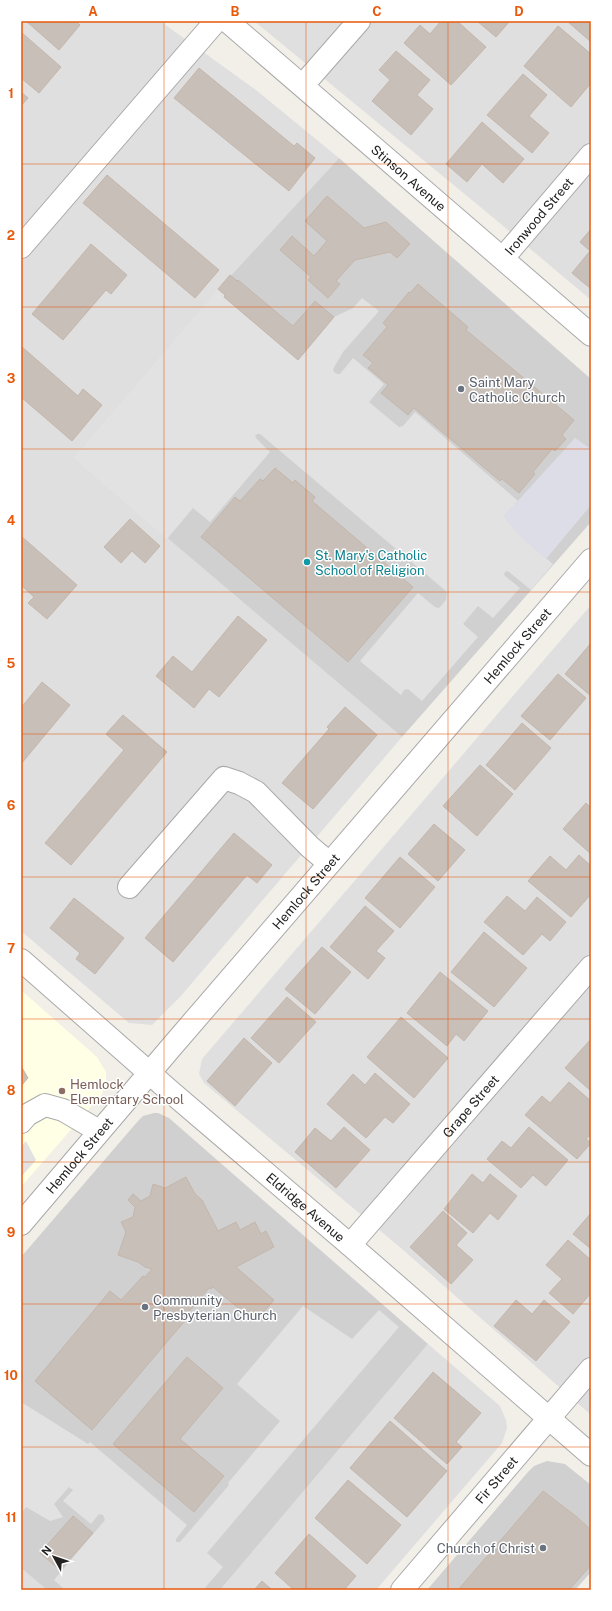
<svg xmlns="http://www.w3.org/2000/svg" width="612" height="1611" font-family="'Public Sans',sans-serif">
	<rect width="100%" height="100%" fill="#f2efe9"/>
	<g fill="#e0dfdf">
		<polygon points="21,21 160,21 256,90 339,158 213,295 73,458 402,737 180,997 152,1025 129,1023 21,931"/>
		<polygon points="254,21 591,21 591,300 484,210"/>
		<polygon points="591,605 591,1415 402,1249 204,1083 199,1074 202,1059"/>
		<polygon points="428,1344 500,1406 506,1420 507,1428 502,1443 376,1590 220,1590"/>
		<polygon points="21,1568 47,1590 21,1590"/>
	</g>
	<polygon fill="#ffffe5" points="21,990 97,1057 106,1072 106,1081 102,1094 21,1187"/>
	<g fill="#d0d0d0">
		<polygon points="339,158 591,379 591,522 402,737 73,458 213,295"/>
		<polygon points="154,1113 158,1113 169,1118 428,1344 220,1590 47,1590 21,1568 21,1257 138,1121 143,1116"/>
		<polygon points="547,1461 565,1464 591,1485 591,1572 575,1590 427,1590 528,1472 534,1466"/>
	</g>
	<g fill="#e2e2e2">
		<polygon points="218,289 225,295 224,297 298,360 334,317 353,308 362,298 379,311 343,352 333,369 334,372 337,374 340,374 353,358 384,384 369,402 399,427 403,426 415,412 518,501 504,516 523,539 553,564 531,590 509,572 506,571 504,574 505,576 520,588 493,618 478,606 463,624 478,637 422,701 408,689 404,690 401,695 360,661 418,593 435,607 439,608 446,600 447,592 260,434 257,434 255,436 256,438 270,452 210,522 193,508 167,539 73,458"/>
		<polygon points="26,1141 36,1160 21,1177 21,1147"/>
		<polygon points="303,1306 352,1339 379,1310 399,1327 207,1553 223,1567 203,1590 65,1590 54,1580 105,1520 103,1515 99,1514 91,1524 63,1501 73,1490 69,1487 54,1504 63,1517 50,1521 26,1507 21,1514 21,1402 88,1444 90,1442 187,1525 176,1539 176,1542 180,1542 229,1485 228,1483 280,1421 237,1384"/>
	</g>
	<polygon fill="#dddde8" points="575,438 591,449 591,505 546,559 523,539 505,519 504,516"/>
	<g fill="#c7bfb8" stroke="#c4b6ab">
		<polygon points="26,21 76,21 80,25 59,50"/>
		<polygon points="441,21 457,21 486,47 451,85 404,43 420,25 430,34"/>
		<polygon points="477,21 510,21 496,37"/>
		<polygon points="567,21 591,21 591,42"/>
		<polygon points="558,26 591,54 591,83 571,107 524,66"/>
		<polygon points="21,32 61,67 39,93 21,78"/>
		<polygon points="396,51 430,80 417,95 433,109 411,135 372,101 390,80 379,70"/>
		<polygon points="199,68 294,146 297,143 315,158 289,191 174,98"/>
		<polygon points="523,74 547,95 529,116 549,133 532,153 487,115"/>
		<polygon points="21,92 28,98 21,106"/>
		<polygon points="482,122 524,159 503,183 482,164 467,182 446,164"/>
		<polygon points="107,175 219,270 195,298 83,203"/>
		<polygon points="327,196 364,228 386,222 410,244 397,258 390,252 355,260 336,281 340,284 328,298 308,280 311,277 280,250 292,236 314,256 327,241 305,221"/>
		<polygon points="591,229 591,289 572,273 590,251 580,242"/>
		<polygon points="91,244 127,275 111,294 106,290 63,340 32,314"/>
		<polygon points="230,275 237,281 238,280 293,326 315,301 334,317 298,360 224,297 225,295 218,289"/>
		<polygon points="418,284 468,327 466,330 574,420 562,435 566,439 555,451 552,449 533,472 535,474 519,493 502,479 500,481 414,408 408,415 381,393 388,385 368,368 373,363 363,355 387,327 383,323 409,292 410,293"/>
		<polygon points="21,346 78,396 83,389 102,405 72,441 21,397"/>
		<polygon points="275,468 293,483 295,480 315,497 312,501 413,587 348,662 201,537 235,497 240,501 260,479 263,481"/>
		<polygon points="130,519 160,546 145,563 132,551 121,563 104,547"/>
		<polygon points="21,536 77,585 47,619 28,603 34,597 21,585"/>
		<polygon points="238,616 267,640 219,697 209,689 194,708 156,676 173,656 192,672"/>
		<polygon points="591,643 591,696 565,674"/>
		<polygon points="558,674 586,698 550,740 521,716"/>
		<polygon points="42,682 70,705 21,764 21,708"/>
		<polygon points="345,707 377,735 313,809 282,783 329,729 327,727"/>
		<polygon points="123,715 167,752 71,865 45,843 124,750 106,734"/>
		<polygon points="522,723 551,748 515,790 486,765"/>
		<polygon points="480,765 513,794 477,836 443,806"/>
		<polygon points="586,803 591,808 591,854 563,829"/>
		<polygon points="434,824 465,850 438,881 408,854"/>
		<polygon points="234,833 272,865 257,883 247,875 173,962 145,938"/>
		<polygon points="579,855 591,866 591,894 571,917 528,881 550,856 566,870"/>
		<polygon points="400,857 435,887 400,928 365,898"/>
		<polygon points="507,896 525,911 537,897 566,922 550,941 542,934 523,955 484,922"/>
		<polygon points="74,898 124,938 95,974 76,959 80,953 50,928"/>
		<polygon points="365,906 394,931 376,951 385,958 368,979 330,947"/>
		<polygon points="484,932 527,968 494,1007 451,972"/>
		<polygon points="322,947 351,972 315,1014 285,989"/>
		<polygon points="440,972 488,1011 464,1041 456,1034 447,1046 407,1013"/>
		<polygon points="287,997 316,1022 279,1063 251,1038"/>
		<polygon points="401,1017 448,1058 414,1098 367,1057"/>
		<polygon points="244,1038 272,1063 235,1106 207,1081"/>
		<polygon points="591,1039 591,1091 565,1068"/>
		<polygon points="21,1066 28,1078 21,1086"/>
		<polygon points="375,1073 410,1104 393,1123 385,1117 366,1138 327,1104 353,1074 365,1085"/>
		<polygon points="569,1082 591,1101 591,1134 586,1139 591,1143 577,1159 525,1115 542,1096 550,1103"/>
		<polygon points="344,1127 370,1150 336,1188 295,1152 315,1128 331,1141"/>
		<polygon points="529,1127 568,1160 546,1186 533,1175 521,1188 487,1159 502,1141 511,1148"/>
		<polygon points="472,1174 483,1183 490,1174 517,1196 498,1220 490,1213 473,1233 444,1209"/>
		<polygon points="186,1177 195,1194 202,1200 218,1231 236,1222 240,1230 255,1222 261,1234 266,1231 274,1247 236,1267 274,1300 255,1322 213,1287 211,1289 209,1288 187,1314 189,1316 92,1430 35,1381 110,1291 121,1300 143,1276 145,1277 152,1269 145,1267 138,1262 118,1255 126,1232 121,1222 133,1217 135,1207 128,1200 133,1194 141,1201 150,1196 153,1184 165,1188"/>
		<polygon points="443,1211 467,1233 456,1245 473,1260 451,1284 410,1247"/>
		<polygon points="591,1213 591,1249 573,1234"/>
		<polygon points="568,1240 591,1260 591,1293 573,1314 549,1293 562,1279 546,1265"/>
		<polygon points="516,1300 532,1314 544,1300 570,1322 536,1361 494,1326"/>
		<polygon points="187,1357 223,1388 180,1439 224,1476 194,1512 113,1444"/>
		<polygon points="433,1372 481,1413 456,1442 462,1447 447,1464 394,1418"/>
		<polygon points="390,1421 447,1471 407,1517 350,1468"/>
		<polygon points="348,1480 401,1525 367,1564 315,1518"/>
		<polygon points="543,1491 577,1517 591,1530 591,1565 569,1590 458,1590"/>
		<polygon points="73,1516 93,1533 60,1570 40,1553"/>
		<polygon points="309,1534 356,1576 344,1590 294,1590 275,1573"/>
		<polygon points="262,1581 272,1590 254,1590"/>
	</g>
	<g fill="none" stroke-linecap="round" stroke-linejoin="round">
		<g stroke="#a9a9a9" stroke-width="24">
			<g id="minor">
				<path id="s1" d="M227 21 591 335"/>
				<polyline points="303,85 359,21"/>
				<polyline points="21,247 216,21"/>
				<path id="s2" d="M503 258 591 155"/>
				<polyline points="129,887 224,778 239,783 256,792 310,847 329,863"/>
				<path id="s3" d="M21 960 171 1092 350 1245 591 1455"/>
				<polyline points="21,1122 27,1115 45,1105 63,1110 99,1131"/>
				<path id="s4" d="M21 1224 174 1044 591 560"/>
				<path id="s5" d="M350 1245 591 967"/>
				<path id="s6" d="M402 1590 591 1369"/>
			</g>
		</g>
		<use href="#minor" stroke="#fff" stroke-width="22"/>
	</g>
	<path fill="none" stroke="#e8590c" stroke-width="1" stroke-opacity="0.55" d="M164 21V1590M306 21V1590M448 21V1590M21 164H591M21 307H591M21 449H591M21 592H591M21 734H591M21 877H591M21 1019H591M21 1162H591M21 1304H591M21 1447H591"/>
	<g fill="#6b7280" stroke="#fff" stroke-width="1.5">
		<circle cx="461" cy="389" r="4"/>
		<circle cx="145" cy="1307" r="4"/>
		<circle cx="543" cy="1548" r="4"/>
	</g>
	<circle fill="#0f9aa8" stroke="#fff" stroke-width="1.5" cx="307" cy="562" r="4"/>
	<circle fill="#8d6e63" stroke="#fff" stroke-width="1.5" cx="62" cy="1091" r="4"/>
	<g text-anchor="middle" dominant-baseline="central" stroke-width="3" stroke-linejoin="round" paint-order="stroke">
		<g font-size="13" fill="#222" stroke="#fff">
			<text stroke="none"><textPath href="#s1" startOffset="240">Stinson Avenue</textPath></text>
			<text stroke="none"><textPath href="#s2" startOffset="55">Ironwood Street</textPath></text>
			<text stroke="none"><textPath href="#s4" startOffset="762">Hemlock Street</textPath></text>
			<text stroke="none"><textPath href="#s4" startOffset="438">Hemlock Street</textPath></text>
			<text stroke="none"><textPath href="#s5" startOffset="184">Grape Street</textPath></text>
			<text stroke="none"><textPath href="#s4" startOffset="90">Hemlock Street</textPath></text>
			<text stroke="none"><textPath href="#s3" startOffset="377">Eldridge Avenue</textPath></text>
			<text stroke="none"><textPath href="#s6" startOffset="145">Fir Street</textPath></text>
		</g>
		<g font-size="13" fill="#5b616d" stroke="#fff" text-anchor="start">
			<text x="469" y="382">Saint Mary<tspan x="469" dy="15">Catholic Church</tspan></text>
			<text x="153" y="1300">Community<tspan x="153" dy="15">Presbyterian Church</tspan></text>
			<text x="535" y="1548" text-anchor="end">Church of Christ</text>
		</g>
		<g font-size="13" fill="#0d838f" stroke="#fff" text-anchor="start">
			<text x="315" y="555">St. Mary's Catholic<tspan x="315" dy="15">School of Religion</tspan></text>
		</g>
		<g font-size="13" fill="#785e54" stroke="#fff" text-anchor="start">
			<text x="70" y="1084">Hemlock<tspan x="70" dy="15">Elementary School</tspan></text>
		</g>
	</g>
	<rect width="612" height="1611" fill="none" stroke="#ffffff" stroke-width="44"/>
	<g transform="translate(54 1557) rotate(310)" stroke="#ffffff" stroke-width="3" paint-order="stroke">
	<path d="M0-3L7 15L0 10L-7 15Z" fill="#222222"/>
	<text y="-6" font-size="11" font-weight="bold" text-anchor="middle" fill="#222222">N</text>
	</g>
	<rect x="22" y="22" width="568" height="1567" fill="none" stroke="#e8590c" stroke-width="1.5"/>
	<g font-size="13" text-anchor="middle" font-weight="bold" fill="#e8590c">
		<text x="93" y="16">A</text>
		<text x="235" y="16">B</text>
		<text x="377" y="16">C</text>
		<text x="519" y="16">D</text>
		<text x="11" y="98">1</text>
		<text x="11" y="240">2</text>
		<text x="11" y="383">3</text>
		<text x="11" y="525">4</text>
		<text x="11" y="668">5</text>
		<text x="11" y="810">6</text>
		<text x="11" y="953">7</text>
		<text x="11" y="1095">8</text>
		<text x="11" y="1237">9</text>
		<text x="11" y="1380">10</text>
		<text x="11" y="1522">11</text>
	</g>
</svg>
